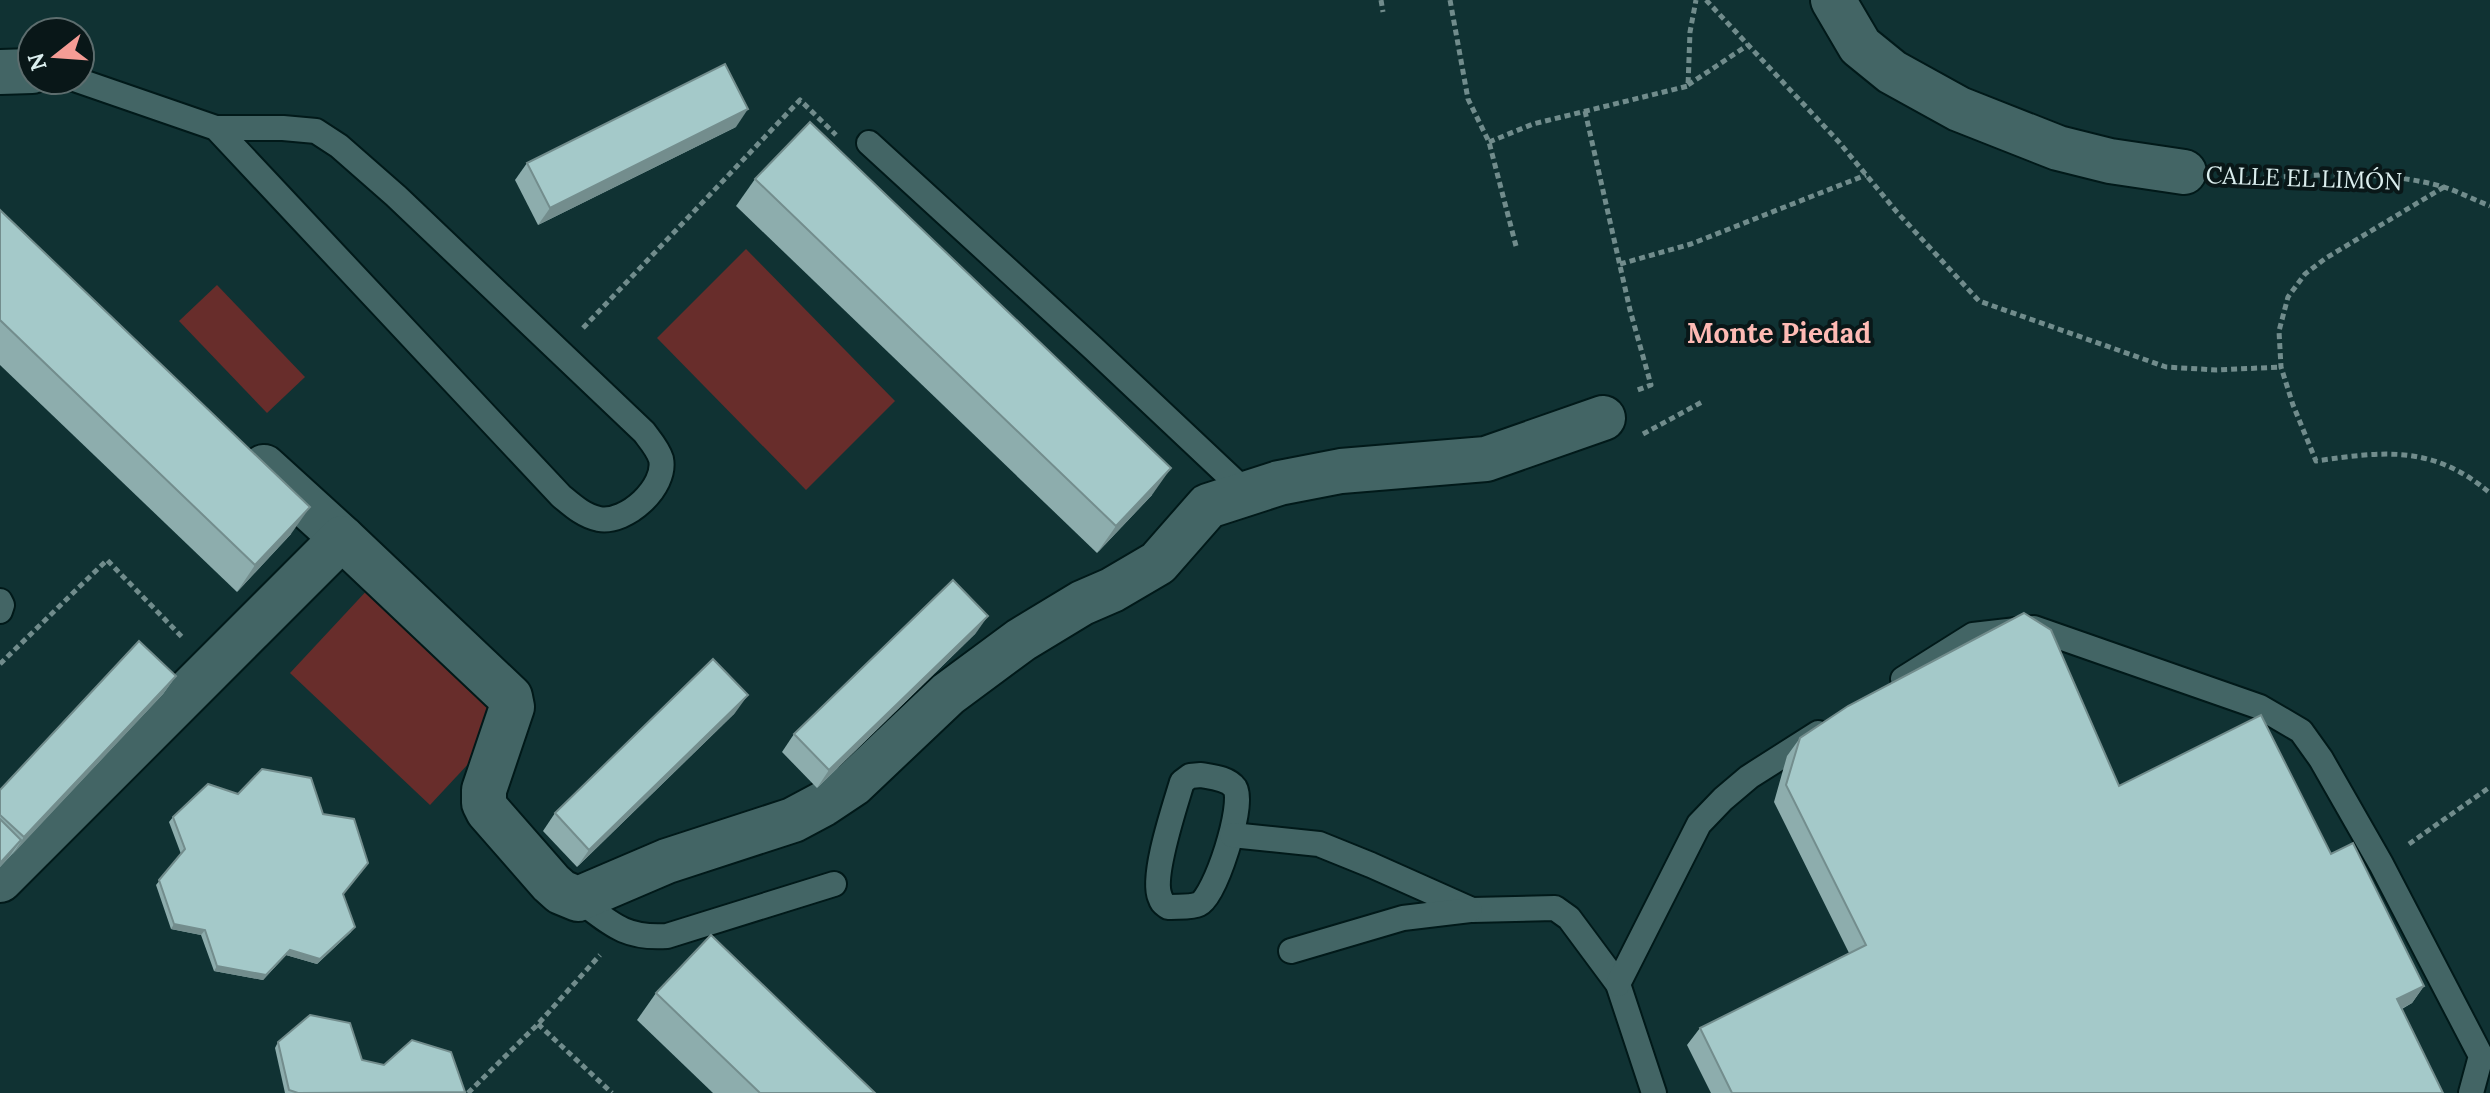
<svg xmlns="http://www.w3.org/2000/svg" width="2490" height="1093" font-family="Lora,serif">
	<rect width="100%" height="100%" fill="#103233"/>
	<g fill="#682d2b">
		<polygon points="746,249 895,401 806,490 657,338"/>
		<polygon points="217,285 305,377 267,413 179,321"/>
		<polygon points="371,586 511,718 430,805 290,673"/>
	</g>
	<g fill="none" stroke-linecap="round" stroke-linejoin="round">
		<g stroke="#011919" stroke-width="28">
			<g id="service">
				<path d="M77 80 216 128H283L316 131 339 146 396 196 644 432C650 440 658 449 661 459 667 487 626 524 599 519 584 516 573 506 561 496L216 128"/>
				<polyline points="869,143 1093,348 1247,493"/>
				<polyline points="0,601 2,605 0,611"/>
				<polyline points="1903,679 1973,635 2034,628 2260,707 2301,731 2321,759 2381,864 2481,1056 2471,1093"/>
				<path d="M1201 775C1212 777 1228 778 1235 788 1245 804 1215 897 1199 904 1191 908 1177 906 1168 907 1163 903 1162 903 1160 897 1151 876 1175 806 1182 782L1190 776Z"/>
				<polyline points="1232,835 1319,844 1371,865 1472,910 1555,908 1569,918 1618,984 1654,1093"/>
				<path d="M578 899C610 923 624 939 667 936L834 884"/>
				<polyline points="1291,951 1403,918 1470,910"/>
				<polyline points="1618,984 1699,824 1723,799 1749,777 1818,733"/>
			</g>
		</g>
		<g stroke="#011919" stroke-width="48">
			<g id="minor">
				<polyline points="1833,0 1860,46 1892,72 1959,109 2058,148 2110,161 2184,172"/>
				<polyline points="0,72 32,71"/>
				<polyline points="264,467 342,538"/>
				<polyline points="0,880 342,538 510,697 512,707 484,790 484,803 488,811 551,883 561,892 578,899 667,861 793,820 823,804 853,784 948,694 1021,640 1082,603 1112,590 1158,563 1208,506 1279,483 1341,471 1486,459 1603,418"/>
			</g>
		</g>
		<g stroke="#718c8c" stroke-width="5" stroke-dasharray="6 4" stroke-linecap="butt">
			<polyline points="1381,0 1383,12"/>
			<polyline points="1450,0 1468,99 1489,142 1516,246"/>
			<polyline points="1706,0 1838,141 1896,211 1979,301 2166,367 2217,370 2281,367"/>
			<polyline points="1688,85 1748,45"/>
			<polyline points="1585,111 1630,310 1651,385 1635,391"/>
			<polyline points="1489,142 1533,124 1688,86 1690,32 1696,0"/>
			<path d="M2224 177 2239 179C2307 176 2377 168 2444 187 2459 192 2475 200 2490 206"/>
			<path d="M2444 187 2326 258 2305 274 2288 297 2279 331 2281 367 2293 405 2316 461C2385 451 2433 445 2490 493"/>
			<polyline points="1620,264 1691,244 1866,175"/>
			<polyline points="583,328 800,100 836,135"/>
			<polyline points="1643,434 1702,402"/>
			<polyline points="0,664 107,560 183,638"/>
			<polyline points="2409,844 2490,787"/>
			<polyline points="538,1024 612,1093"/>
			<polyline points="468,1093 538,1024 600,955"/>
		</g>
		<use href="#service" stroke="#436565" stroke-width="24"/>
		<use href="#minor" stroke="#436565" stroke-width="44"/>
	</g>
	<g fill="#8dadad">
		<polygon points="736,127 538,225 515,180 527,163"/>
		<polygon points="755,179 1152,495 1097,553 736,206"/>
		<polygon points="0,210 291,534 237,592 0,365"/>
		<polygon points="976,633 817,788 782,752 794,734"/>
		<polygon points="176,676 163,694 0,867 0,790"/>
		<polygon points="735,713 577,867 543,831 555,813"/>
		<polygon points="1800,738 2119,786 2331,854 2424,986 2412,1003 2402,1009 2443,1093 1711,1093 1687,1045 1700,1028 1849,953 1774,802 1787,756"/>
		<polygon points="173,817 343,894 351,932 317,964 286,955 263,980 214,971 201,935 171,929 156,885 181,854 169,822"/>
		<polygon points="656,993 875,1093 713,1093 637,1020"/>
		<polygon points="278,1042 362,1060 464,1093 285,1093 275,1048"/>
	</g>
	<g fill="#738d8d">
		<polygon points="748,109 736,127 538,225 550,208"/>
		<polygon points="1171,468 1152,495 1097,553 1116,526"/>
		<polygon points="310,507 291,534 237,592 255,565"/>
		<polygon points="988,616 976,633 817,788 829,770"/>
		<polygon points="176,676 163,694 12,855 24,837"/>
		<polygon points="748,695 735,713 577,867 589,850"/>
		<polygon points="21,840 9,857 0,867 0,863"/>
		<polygon points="174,924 205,930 201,935 171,929"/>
		<polygon points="355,927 351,932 317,964 286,955 263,980 214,971 217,966 290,950"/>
		<polygon points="2424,986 2412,1003 2385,1017 2397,999"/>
	</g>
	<g fill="#a4c9c9" stroke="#738d8d" stroke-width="2">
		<polygon points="725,64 748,109 550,208 527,163"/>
		<polygon points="810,122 1171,468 1116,526 755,179"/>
		<polygon points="0,210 310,507 255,565 0,320"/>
		<polygon points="953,580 988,616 829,770 794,734"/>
		<polygon points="2024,613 2051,630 2119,786 2261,715 2331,854 2353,843 2424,986 2397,999 2443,1093 1732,1093 1700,1028 1866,945 1786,785 1800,738 1848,706"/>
		<polygon points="139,641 176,676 24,837 0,815 0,790"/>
		<polygon points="713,659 748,695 589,850 555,813"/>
		<polygon points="262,769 311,778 323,814 354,819 368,863 343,894 355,927 320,959 290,950 266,975 217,966 205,930 174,924 159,880 185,849 173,817 208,784 238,794"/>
		<polygon points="0,819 21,840 0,863"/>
		<polygon points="711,935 875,1093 760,1093 656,993"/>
		<polygon points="310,1015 350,1023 362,1060 384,1065 412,1040 451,1052 465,1092 298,1093 289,1090 278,1042"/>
	</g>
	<g text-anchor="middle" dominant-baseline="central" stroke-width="8" stroke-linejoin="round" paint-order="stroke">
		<g font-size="24" fill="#dbeeee" stroke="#091718">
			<text transform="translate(2304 178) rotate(2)">CALLE EL LIMÓN</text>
		</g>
		<g font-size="28" font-weight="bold" fill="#febab4" stroke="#091718">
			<text x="1779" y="333">Monte Piedad</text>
		</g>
	</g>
	<g transform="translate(56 56) rotate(253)"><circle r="38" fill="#091718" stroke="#5d6d6e" stroke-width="2"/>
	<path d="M0-6L14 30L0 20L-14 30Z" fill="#f59c95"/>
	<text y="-12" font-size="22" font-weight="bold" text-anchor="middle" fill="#dbeeee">N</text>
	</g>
</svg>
